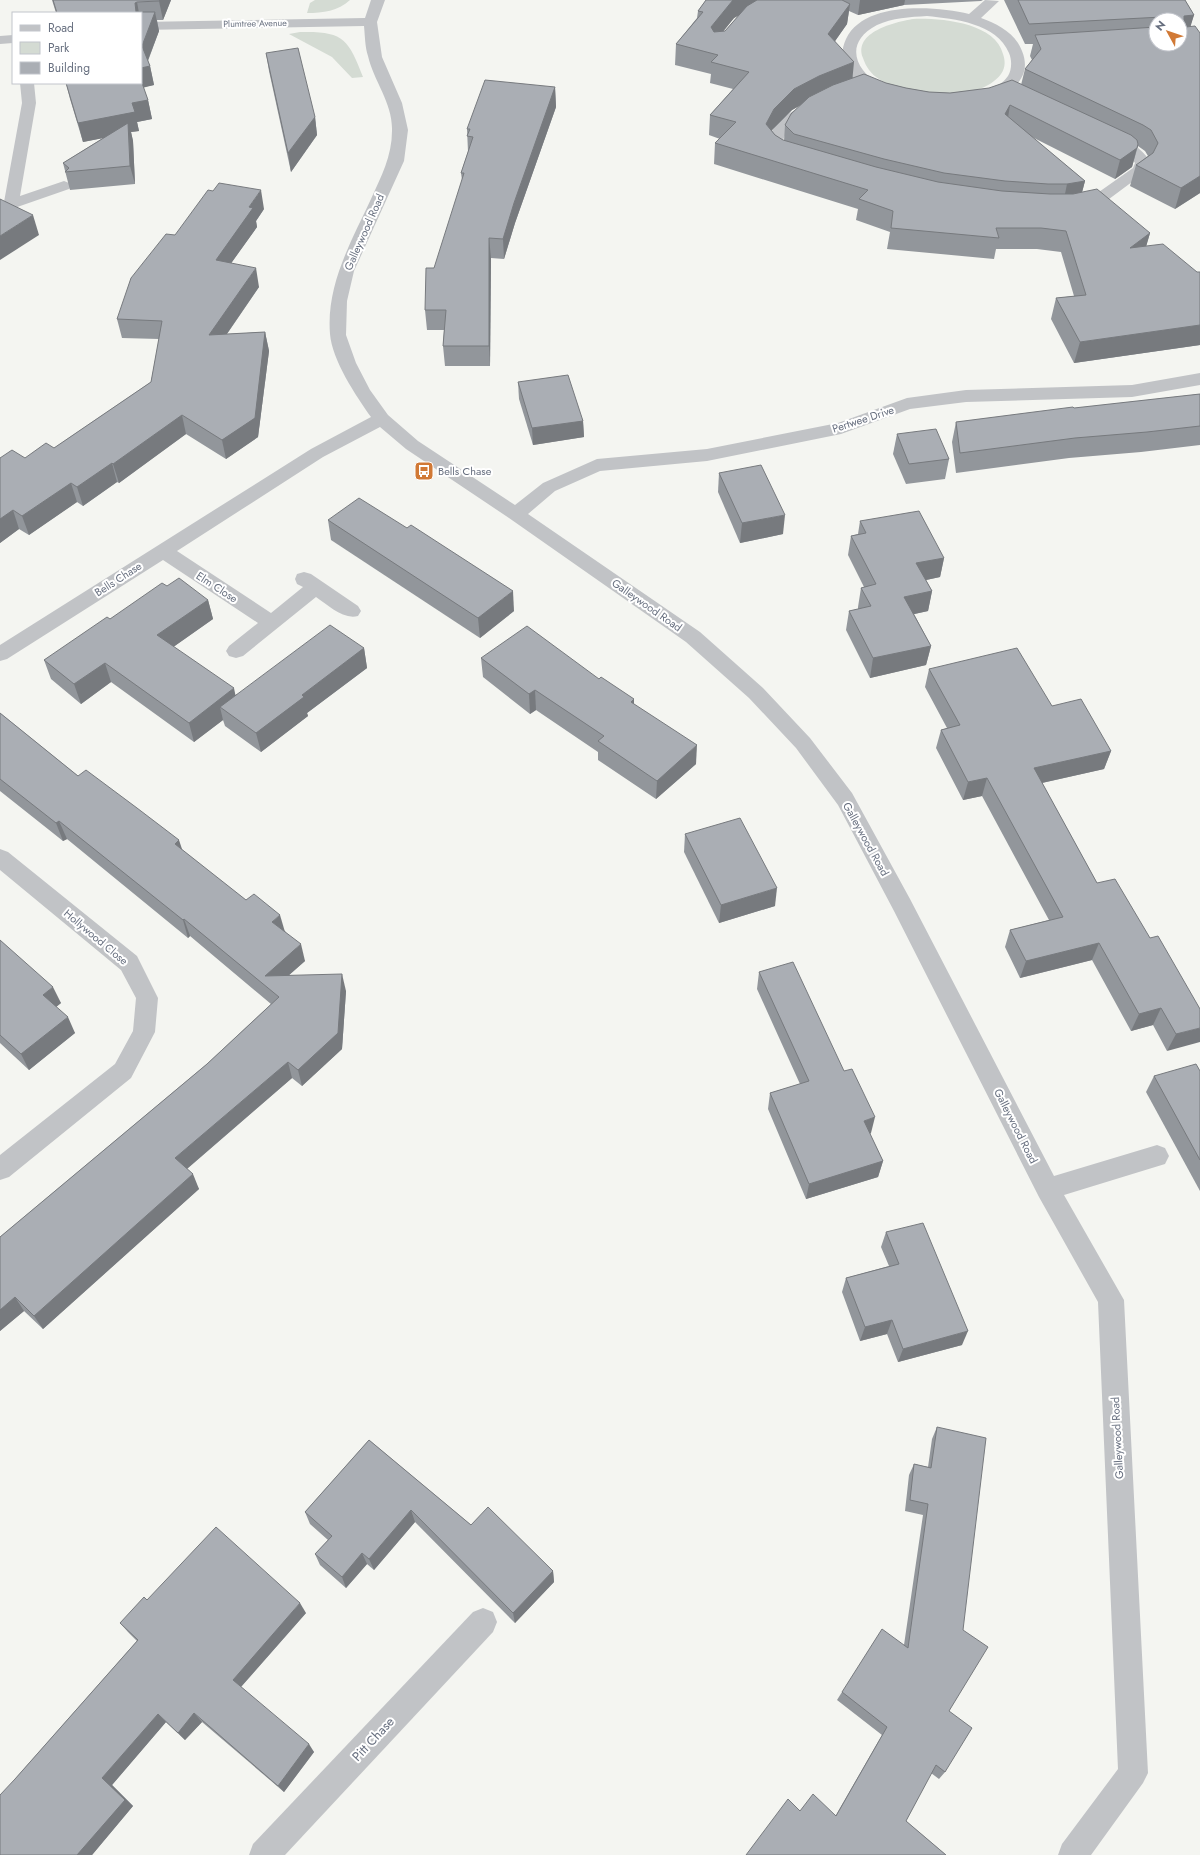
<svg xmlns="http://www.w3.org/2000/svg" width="1200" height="1855" font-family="Jost,sans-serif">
	<rect width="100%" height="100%" fill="#f4f5f1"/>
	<g fill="#d4dbd3">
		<path d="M315 0H350C338 11 323 13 307 13L310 3Z"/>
		<path d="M913 19C939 18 995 22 1003 54 1005 60 1006 67 1001 74 979 104 906 97 879 79 871 74 866 67 863 58 853 32 895 22 913 19Z"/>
		<path d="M300 32C343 31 348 38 363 77L352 78 332 57 289 34Z"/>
	</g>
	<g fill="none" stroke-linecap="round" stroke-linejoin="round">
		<g fill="#c1c3c6" fill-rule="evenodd">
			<path d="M371 0H385L377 22 382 57 402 103 408 130 404 161 354 271 347 301 346 335 356 363 370 390 388 415 418 441 515 505 543 483 597 459 707 449 838 423 907 398 966 390 1132 385 1200 373V385L1132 397 966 402 910 409 841 434 707 461 600 471 555 491 528 514 700 632 763 688 810 738 852 793 910 899 1054 1176 1157 1145 1165 1148 1169 1156 1165 1164 1064 1195 1124 1300 1148 1773 1143 1783 1091 1855H1058L1062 1844 1118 1769 1098 1302 1039 1197 894 911 838 805 796 748 749 698 686 642 509 518 406 449 380 427 323 457 177 551 271 613 303 587 297 584 295 579 297 574 304 572 311 574 358 606 361 611 358 616C343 620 328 605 316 597L243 656 236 658 229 656 226 651 229 646 258 623 163 560 7 659 0 661V645L311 449 371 417C356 396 332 360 330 334 326 285 351 242 371 199 381 177 392 156 392 131 393 103 374 82 368 56 365 47 365 36 364 26L141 30V22L365 18Z"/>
			<path d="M985 0 999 1 981 18C998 24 1016 34 1022 51 1050 119 869 125 844 66 841 56 842 48 846 39 864 1 935 6 969 14ZM927 16C954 19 997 23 1009 53 1012 60 1012 69 1008 76 998 90 977 96 961 97 935 100 905 99 881 85 854 70 844 42 877 25 892 18 910 17 927 16Z"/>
			<polygon points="13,35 13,43 0,44 0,36"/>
			<polygon points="20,83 34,83 36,103 20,196 64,181 69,183 72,186 69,189 0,213 0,203 4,202 22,103"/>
			<path d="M810 104 815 105 817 108 815 111C800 118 786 127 782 144 786 151 793 152 798 158L795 161C782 165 773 155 766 144 772 124 790 109 810 104Z"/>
			<path d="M1109 134C1126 139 1142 147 1151 163L1148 170 1101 205 1078 212 1072 210 1070 207 1072 204 1089 199 1133 168 1135 163C1127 148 1109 150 1101 139L1104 136Z"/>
			<polygon points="0,849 8,852 137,956 158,998 155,1032 131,1078 9,1177 0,1180 0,1155 115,1064 133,1031 136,998 121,970 0,870"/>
			<polygon points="483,1608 493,1612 497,1622 493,1632 285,1855 249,1855 253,1844 473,1612"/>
		</g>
	</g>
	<g fill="#92969b" fill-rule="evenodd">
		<polygon points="52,0 171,0 163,20 157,20 159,31 148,61 150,66 154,85 143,87 148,100 152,119 137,122 139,131 131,132 133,141 135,184 70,190 63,163 103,138 83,142 70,99 66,83 141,83 141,13 56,13"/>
		<path d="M706 0H983L981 1 904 5 858 15 849 11 847 24 835 41 853 78 886 83 906 88 929 92 950 93 1021 85 1025 69 1032 60 1030 56 1033 44H1025L1004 0H1185L1194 15 1190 26 1200 33V193L1175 209 1130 186 1136 165 1148 156 1145 151 1138 146 1132 167 1115 179 1032 137 1085 181 1082 192 1150 233 1146 246 1197 272H1200V345L1074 363 1051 319 1056 298 1074 296 1061 252 1037 249H996L994 259 887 249 890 232 856 220 858 209 714 164 715 143 720 139 709 135 710 115 733 89 710 83 711 74 675 65 676 44 697 18 698 11ZM739 15 725 31H723L734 18ZM1156 20H1180V44H1156ZM801 105 785 125 784 141 775 135 772 131V130L792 110Z"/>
		<polygon points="266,53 315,117 317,135 291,172 269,71"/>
		<polygon points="555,87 556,107 515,223 504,259 491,258 490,366 445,366 443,346 444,330 427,330 425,310 462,180 461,173 468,152 467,129"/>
		<polygon points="264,209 256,221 257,227 231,263 259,287 227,334 265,332 269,351 258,437 226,459 186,434 119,483 117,482 83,506 77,502 29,535 19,529 0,543 0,458 25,458 54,448 151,382 159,339 122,338 117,319 175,235"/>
		<polygon points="518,382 583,421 584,437 533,445 519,399"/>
		<polygon points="1200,394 1200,445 1141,452 1069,458 956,473 952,442 956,422"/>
		<polygon points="897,434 949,459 945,479 906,484 893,454"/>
		<polygon points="719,473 783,534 740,543 718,492"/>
		<polygon points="328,520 407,528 514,611 480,638 331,540"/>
		<polygon points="860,521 944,558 940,577 926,580 932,591 928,611 914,614 931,646 926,665 870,678 846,630 849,611 858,609 858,607 861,588 864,587 848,555 851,536 858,534"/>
		<polygon points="167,586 208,600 213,619 173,647 235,695 364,648 367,668 307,713 308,716 261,752 225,726 223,720 194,742 111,682 81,704 51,679 44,660 110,619"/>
		<polygon points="481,658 599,679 634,704 696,764 656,799 598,760 598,752 536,710 530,714 483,677"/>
		<polygon points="929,669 1052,706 1111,751 1104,769 1042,783 1097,883 1150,938 1200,1009 1167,1051 1153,1025 1131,1031 1092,960 1020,978 1005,947 1010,930 1049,920 982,796 963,800 936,748 941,730 947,728 925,687"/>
		<polygon points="0,713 78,776 182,850 285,931 305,961 289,975 346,991 342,1049 302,1086 292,1078 187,1169 199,1189 43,1329 24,1311 0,1331 0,1237 207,1064 271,1004 190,936 188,938 67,839 63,841 0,791"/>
		<polygon points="685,834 775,906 719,923 684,852"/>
		<polygon points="0,940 61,1003 56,1007 75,1033 29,1070 0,1043"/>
		<polygon points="759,972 871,1133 870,1134 883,1161 878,1177 806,1199 768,1109 770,1093 800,1084 757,989"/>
		<polygon points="1200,1071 1200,1191 1146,1092 1154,1076"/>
		<polygon points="886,1232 962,1345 898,1362 887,1334 860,1341 842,1292 846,1278 889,1266 881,1247"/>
		<polygon points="937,1427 949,1711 945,1772 939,1779 931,1773 906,1821 946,1855 800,1811 836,1815 882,1735 837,1700 842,1692 904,1645 923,1515 905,1511 909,1475 914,1464 928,1467 932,1439"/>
		<polygon points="369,1440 471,1525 553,1571 554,1582 515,1623 415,1522 374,1570 367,1564 346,1588 320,1565 315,1554 328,1540 310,1524 305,1512"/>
		<polygon points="147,1600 306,1613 241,1687 314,1752 284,1792 202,1722 185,1740 166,1722 112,1785 133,1806 92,1855 0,1855 15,1779 137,1641 128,1632 120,1623"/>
	</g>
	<g fill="#777a7e">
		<polygon points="160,0 171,0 163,20 159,1"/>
		<polygon points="733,0 766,0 734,18 710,48 711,27"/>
		<polygon points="860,0 905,0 904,5 858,15"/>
		<polygon points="137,2 139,13 136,13 135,3"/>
		<polygon points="850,4 847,24 826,54 828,34"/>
		<polygon points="155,12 159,31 146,65 142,46"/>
		<polygon points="1194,15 1188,35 1180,37 1184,22 1184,16"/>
		<polygon points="854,62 852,83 817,96 792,110 772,130 765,145 766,124 774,109 794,89 819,76"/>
		<polygon points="150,66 154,85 142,88 141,68"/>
		<polygon points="555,87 556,107 515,223 504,259 503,239 514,203"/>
		<polygon points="148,100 152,119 137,122 139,131 131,132 133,141 135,184 130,166 129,133 83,142 78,123 132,103"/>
		<polygon points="1010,105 1007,124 1005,114"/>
		<polygon points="315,117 317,135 291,172 288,153"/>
		<polygon points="1138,144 1132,167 1115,179 1120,160"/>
		<polygon points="1200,176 1200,193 1175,209 1181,188"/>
		<polygon points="1085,181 1080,200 1063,204 1067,184"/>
		<polygon points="261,190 264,209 256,221 257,227 220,279 216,260 249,207"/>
		<polygon points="33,215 39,235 0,260 0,236"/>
		<polygon points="1150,233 1144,254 1130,248"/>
		<polygon points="489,238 491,258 490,366 489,346"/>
		<polygon points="256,268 259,287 213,354 209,335"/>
		<polygon points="1200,325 1200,345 1074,363 1080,342"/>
		<polygon points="265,332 269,351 258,437 226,459 222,440"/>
		<polygon points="182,415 186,434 119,483 113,464"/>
		<polygon points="583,421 584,437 533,445 532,428"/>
		<polygon points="112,463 117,482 83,506 77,487"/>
		<polygon points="71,483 77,502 29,535 22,516"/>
		<polygon points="13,510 19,529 0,543 0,519"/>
		<polygon points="785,515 783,534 740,543 742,523"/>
		<polygon points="944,558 940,577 912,583 916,563"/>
		<polygon points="513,591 514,611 480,638 478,618"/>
		<polygon points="932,591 928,611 901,617 904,597"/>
		<polygon points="208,600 213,619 162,655 157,635"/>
		<polygon points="931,646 926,665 870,678 873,658"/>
		<polygon points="364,648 367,668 307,713 308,716 261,752 256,733 302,695"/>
		<polygon points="105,663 111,682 81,704 74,684"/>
		<polygon points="234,688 238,708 220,707 223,720 194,742 189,723"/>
		<polygon points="535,690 536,710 530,714 529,694"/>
		<polygon points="634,699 634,718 631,702"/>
		<polygon points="697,745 696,764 656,799 657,781"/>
		<polygon points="1111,751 1104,769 1028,786 1034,768"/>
		<polygon points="987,778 982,796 963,800 968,782"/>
		<polygon points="59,821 67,839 63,841 56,823"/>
		<polygon points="179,840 185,858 175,844"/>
		<polygon points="777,888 775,906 719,923 721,905"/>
		<polygon points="280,915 285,932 272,922"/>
		<polygon points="184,919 190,936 188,938 183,920"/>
		<polygon points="1099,943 1092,960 1020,978 1026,961"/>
		<polygon points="301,944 305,961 271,991 265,976"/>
		<polygon points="342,974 346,991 342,1049 302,1086 298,1070"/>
		<polygon points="53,987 61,1003 51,1011 43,995"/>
		<polygon points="1161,1008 1153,1025 1131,1031 1139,1014"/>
		<polygon points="68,1017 75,1033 29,1070 21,1054"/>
		<polygon points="1200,1028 1200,1042 1167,1051 1176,1034"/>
		<polygon points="288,1062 292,1078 182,1173 175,1158"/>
		<polygon points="875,1117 871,1133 860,1137 864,1121"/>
		<polygon points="883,1161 878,1177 806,1199 809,1184"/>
		<polygon points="193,1174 199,1189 43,1329 34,1316"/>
		<polygon points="15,1297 24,1311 0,1331 0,1310"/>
		<polygon points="892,1320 887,1334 860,1341 865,1327"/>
		<polygon points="968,1331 962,1345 898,1362 903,1349"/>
		<polygon points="411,1510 415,1522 374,1570 369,1559"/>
		<polygon points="362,1553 367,1564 346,1588 342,1577"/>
		<polygon points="553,1571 554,1582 515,1623 513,1613"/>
		<polygon points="300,1603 306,1613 239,1689 233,1680"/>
		<polygon points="194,1713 202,1722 185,1740 178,1733"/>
		<polygon points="158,1714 166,1722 112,1785 133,1806 92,1855 77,1855 102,1778"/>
		<polygon points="309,1744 314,1752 284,1792 278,1786"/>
	</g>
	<g fill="#aaaeb4" stroke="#777a7e">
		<polygon points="53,0 160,0 159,1 137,2 135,3 136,12 155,12 142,46 150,66 141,68 141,13 57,13"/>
		<polygon points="706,0 733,0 711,27 714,32 725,31 747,6 757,0 842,0 850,4 828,34 854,62 819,76 794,89 774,109 766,124 775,135 783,140 876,167 938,182 1002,191 1050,194 1073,194 1097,189 1150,233 1130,248 1163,244 1197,272 1200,272 1200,325 1080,342 1056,298 1086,295 1066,231 1041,228 996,228 999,238 891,228 893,211 859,199 868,190 715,143 736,122 710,115 749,72 711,62 718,55 676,44 703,12 698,11"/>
		<polygon points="1018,0 1185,0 1194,15 1184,16 1184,22 1180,22 1180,20 1163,20 1162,17 1029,24"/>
		<polygon points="1180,25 1186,27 1195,26 1200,33 1200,176 1181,188 1136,165 1153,153 1158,143 1151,130 1143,125 1025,69 1041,49 1035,35 1156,27 1156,44 1180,44"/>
		<polygon points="298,48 315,117 288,153 266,53"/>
		<polygon points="864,74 886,83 906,88 929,92 950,93 989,88 1012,80 1131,135 1137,140 1138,144 1137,148 1120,160 1010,105 1005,114 1085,181 1067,184 1048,184 1005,181 944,173 884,159 794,134 785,125 791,114 809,97 833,85"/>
		<polygon points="141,80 148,100 132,103 135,112 78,123 66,83 141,83"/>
		<polygon points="485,80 555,87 514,203 503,239 489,238 489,346 443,346 446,310 425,310 426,268 434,268 464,173 461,173 473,137 467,136 470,129 467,129"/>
		<polygon points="128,123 130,166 65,172 69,168 63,163"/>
		<polygon points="219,183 261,190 249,207 253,208 216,260 256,268 209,335 265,332 255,418 222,440 182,415 113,464 112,463 77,487 71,483 22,516 13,510 0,519 0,458 12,450 25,458 46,443 54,448 151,382 162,321 117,319 131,278 166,234 175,235 208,190 213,191"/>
		<polygon points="0,199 33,215 0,236"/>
		<polygon points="568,375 583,421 532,428 518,382"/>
		<polygon points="1200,394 1200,426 1147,432 1075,438 960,453 956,422 1073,407 1074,408"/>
		<polygon points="936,429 949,459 909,464 897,434"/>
		<polygon points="761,465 785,515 742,523 719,473"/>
		<polygon points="359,498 407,528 411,525 513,591 478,618 328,520"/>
		<polygon points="919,511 944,558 916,563 932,591 904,597 931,646 873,658 849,611 871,606 861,588 876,584 851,536 866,533 860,521"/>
		<polygon points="179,578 208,600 157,635 234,688 189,723 105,663 74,684 44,660 107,617 110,619 162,583 167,586"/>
		<polygon points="330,625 364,648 302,695 304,697 256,733 220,707"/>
		<polygon points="527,626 599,679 601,677 634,699 631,702 697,745 657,781 598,741 604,736 535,690 529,694 481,658"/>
		<polygon points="1017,648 1052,706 1081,699 1111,751 1034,768 1097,883 1115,879 1150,938 1158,936 1200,1009 1200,1028 1176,1034 1161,1008 1139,1014 1099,943 1026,961 1010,930 1063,917 987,778 968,782 941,730 960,725 929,669"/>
		<polygon points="0,713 78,776 86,770 137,808 179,840 175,844 246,900 254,894 280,915 272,922 301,944 265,976 342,974 338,1033 298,1070 288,1062 175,1158 193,1174 34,1316 15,1297 0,1310 0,1237 207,1064 279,997 184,919 183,920 59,821 56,823 0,779"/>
		<polygon points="740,818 777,888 721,905 685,834"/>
		<polygon points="0,940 53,987 43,995 68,1017 21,1054 0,1035"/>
		<polygon points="793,962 844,1071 852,1069 875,1117 864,1121 883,1161 809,1184 770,1093 809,1081 759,972"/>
		<polygon points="1196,1064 1200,1071 1200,1160 1154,1076"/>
		<polygon points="923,1223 968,1331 903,1349 892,1320 865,1327 846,1278 899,1264 886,1232"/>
		<polygon points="937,1427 986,1438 963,1630 988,1647 949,1711 972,1728 945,1772 936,1765 906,1821 946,1855 746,1855 788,1799 800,1811 813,1794 836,1816 887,1727 842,1692 882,1629 908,1648 928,1504 910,1500 914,1464 931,1468"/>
		<polygon points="369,1440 471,1525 488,1507 553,1571 513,1613 411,1510 369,1559 362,1553 342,1577 315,1554 332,1536 305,1512"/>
		<polygon points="216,1527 300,1603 233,1680 309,1744 278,1786 194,1713 178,1733 158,1714 102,1778 125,1800 77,1855 0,1855 0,1795 15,1779 138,1640 120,1623 144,1597 147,1600"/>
	</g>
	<defs>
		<g id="bus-square" transform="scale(1)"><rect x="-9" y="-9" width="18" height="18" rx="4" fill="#d17935" stroke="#fff"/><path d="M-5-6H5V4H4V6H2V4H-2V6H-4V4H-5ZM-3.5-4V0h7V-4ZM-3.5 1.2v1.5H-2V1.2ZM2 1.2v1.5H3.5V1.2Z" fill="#fff"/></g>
	</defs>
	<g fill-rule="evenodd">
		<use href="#bus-square" x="424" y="471"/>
	</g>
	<g text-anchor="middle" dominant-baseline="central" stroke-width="4" stroke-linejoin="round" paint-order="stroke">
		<g font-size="9" fill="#676f7f" stroke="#fff">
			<text transform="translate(255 23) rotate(-1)">Plumtree Avenue</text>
		</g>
		<g font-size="11" fill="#676f7f" stroke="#fff">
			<text transform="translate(364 232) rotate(-66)">Galleywood Road</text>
			<text transform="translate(863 419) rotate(-18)">Pertwee Drive</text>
			<text transform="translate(118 579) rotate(-33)">Bells Chase</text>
			<text transform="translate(217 587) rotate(33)">Elm Close</text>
			<text transform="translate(647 605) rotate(35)">Galleywood Road</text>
			<text transform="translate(866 839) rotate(61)">Galleywood Road</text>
			<text transform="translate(96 937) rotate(40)">Hollywood Close</text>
			<text transform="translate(1016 1126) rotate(63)">Galleywood Road</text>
			<text transform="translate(1117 1438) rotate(-93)">Galleywood Road</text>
		</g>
		<g font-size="11" fill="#676f7f" stroke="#fff" text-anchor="start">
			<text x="438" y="471">Bells Chase</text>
		</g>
		<g font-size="13" fill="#676f7f" stroke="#fff">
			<text transform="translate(373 1739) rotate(-47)">Pitt Chase</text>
		</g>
	</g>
	<rect x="12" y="12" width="130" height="72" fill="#ffffff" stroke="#c2c5cc"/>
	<rect x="20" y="25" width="20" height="6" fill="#c1c3c6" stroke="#c2c5cc"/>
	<text x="48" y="32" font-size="12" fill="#676f7f">Road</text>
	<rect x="20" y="42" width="20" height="12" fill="#d4dbd3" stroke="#c2c5cc"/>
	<text x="48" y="52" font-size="12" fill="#676f7f">Park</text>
	<rect x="20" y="62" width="20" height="12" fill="#aaaeb4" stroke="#c2c5cc"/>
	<text x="48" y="72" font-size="12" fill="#676f7f">Building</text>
	<g transform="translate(1168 32) rotate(310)"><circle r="19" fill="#ffffff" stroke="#c2c5cc"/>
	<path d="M0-3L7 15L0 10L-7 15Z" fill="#d17935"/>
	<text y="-6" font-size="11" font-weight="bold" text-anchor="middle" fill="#676f7f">N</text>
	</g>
</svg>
